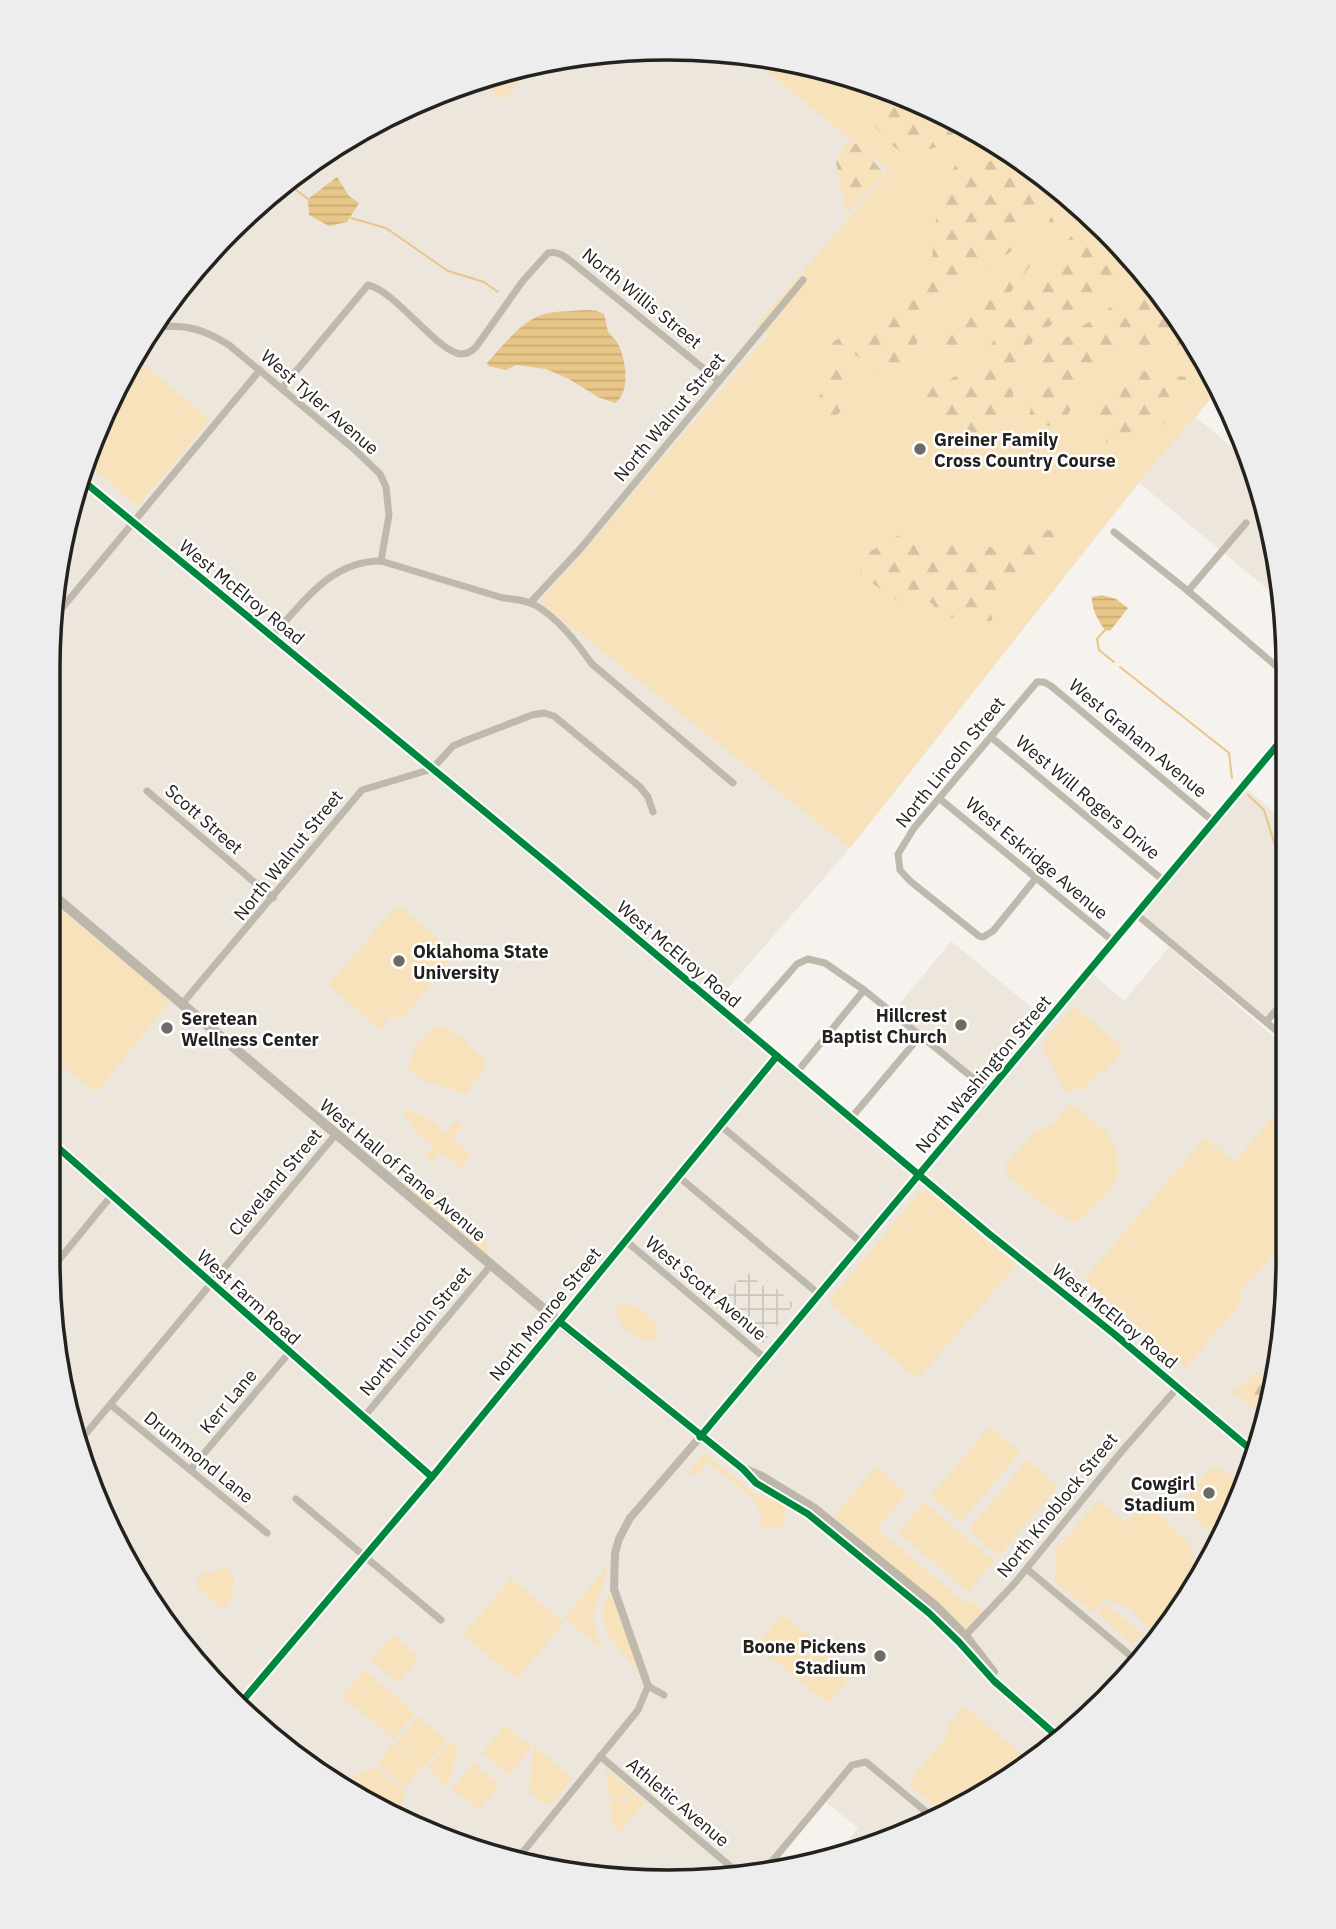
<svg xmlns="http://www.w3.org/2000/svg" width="1336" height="1929" font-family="'IBM Plex Sans',sans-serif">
	<defs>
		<pattern id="industrial-grid" width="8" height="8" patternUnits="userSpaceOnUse" patternTransform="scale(1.75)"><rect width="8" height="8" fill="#ede6dc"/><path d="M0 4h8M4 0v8" fill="none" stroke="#cbc5bc"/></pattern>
		<pattern id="forest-firs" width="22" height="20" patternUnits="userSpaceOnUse" patternTransform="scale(1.75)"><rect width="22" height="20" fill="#f8e2bc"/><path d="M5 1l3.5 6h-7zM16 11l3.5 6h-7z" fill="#d4c2a1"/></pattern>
		<pattern id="water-rules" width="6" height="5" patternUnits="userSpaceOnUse" patternTransform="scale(1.75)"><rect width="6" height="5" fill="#e8c688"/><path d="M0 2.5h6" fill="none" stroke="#c7aa75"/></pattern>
	</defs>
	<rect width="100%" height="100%" fill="#f6f3ee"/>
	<g fill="#ede6dc">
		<polygon points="668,47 790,59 906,95 1013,152 1107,229 1220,387 1196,417 1247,460 1277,547 1282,601 1139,483 850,848 715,1003 920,1175 1093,974 1124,1001 1169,947 1289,1050 1289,1261 1277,1382 1241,1499 1184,1606 1107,1700 943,1818 932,1821 924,1814 913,1828 854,1848 847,1842 858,1828 823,1800 763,1871 587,1876 430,1834 259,1728 152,1606 69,1422 47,1261 47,668 59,547 111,393 229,229 323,152 431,94 547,59"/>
		<polygon points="1243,786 1289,824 1289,993 1266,1021 1136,914"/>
		<polygon points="951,941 1047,1020 989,1091 893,1012"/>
	</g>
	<polygon fill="url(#industrial-grid)" points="746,1271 763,1286 767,1281 794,1304 763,1343 718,1304"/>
	<g fill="#f8e2bc">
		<polygon points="747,55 789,59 906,95 1013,152 1107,229 1220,387 1138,483 850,848 540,602 769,334 757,324 889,171"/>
		<polygon points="535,63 503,100 479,80"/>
		<polygon points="136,358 210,420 138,506 87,464 111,393"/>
		<polygon points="47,898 168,999 166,1006 96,1093 51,1056 47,1059"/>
		<polygon points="395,907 399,910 402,907 445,945 443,948 449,952 446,957 450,961 401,1020 398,1017 386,1018 386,1024 381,1030 328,985"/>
		<polygon points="1074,1006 1124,1049 1104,1073 1100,1070 1081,1093 1077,1088 1066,1093 1042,1044"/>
		<polygon points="436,1025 442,1025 463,1038 485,1061 485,1069 466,1094 424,1081 406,1067 415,1053 412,1050"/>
		<polygon points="1289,1098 1289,1186 1277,1200 1289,1210 1289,1238 1241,1291 1240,1304 1186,1368 1084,1279 1205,1137 1234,1162"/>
		<path d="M1070 1103 1105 1130 1116 1147 1119 1171 1110 1192 1076 1223C1050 1210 1029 1194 1007 1175L1005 1165 1035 1131 1052 1124Z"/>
		<polygon points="407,1107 419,1117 422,1113 445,1133 457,1120 463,1126 452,1138 472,1156 461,1169 441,1152 432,1162 425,1156 433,1146 411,1127 413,1124 402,1114"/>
		<polygon points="407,1180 434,1197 486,1241 491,1265 396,1185"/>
		<polygon points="927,1190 1016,1265 918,1379 830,1304 829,1301 920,1192"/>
		<path d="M627 1304C643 1309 657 1319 658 1337 642 1349 616 1326 616 1309L618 1305Z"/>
		<polygon points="990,1426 1020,1452 961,1522 930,1496"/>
		<polygon points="704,1453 758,1496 765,1494 785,1507 786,1526 761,1529 759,1526 763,1524 756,1502 708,1462 695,1476 688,1473"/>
		<polygon points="1027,1460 1058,1486 999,1556 968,1530"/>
		<path d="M1213 1466C1228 1473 1238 1477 1243 1493L1220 1539 1184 1510 1183 1502Z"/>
		<polygon points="876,1467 907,1493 877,1529 966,1603 975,1602 987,1613 969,1632 834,1516"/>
		<polygon points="1099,1500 1126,1523 1144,1501 1189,1543 1196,1566 1195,1578 1183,1605 1152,1631 1131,1609 1105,1599 1092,1612 1055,1582 1055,1550"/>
		<polygon points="924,1502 994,1561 968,1592 898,1533"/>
		<path d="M608 1565C601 1607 583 1603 603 1650L565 1618Z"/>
		<polygon points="226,1568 234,1575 234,1585 230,1590 235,1594 223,1609 196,1587 198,1584 196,1582 205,1569 211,1574 215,1570"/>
		<polygon points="511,1578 564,1623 517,1679 463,1635"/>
		<path d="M609 1594 613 1598 638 1668 633 1674 631 1672 635 1665C616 1648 591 1621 609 1594Z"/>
		<polygon points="1104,1603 1143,1633 1132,1645 1097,1612"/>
		<polygon points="782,1614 854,1672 829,1704 756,1646"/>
		<polygon points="393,1635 419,1657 398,1683 371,1660"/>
		<polygon points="364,1670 415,1713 393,1739 342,1697"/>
		<polygon points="964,1706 1027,1758 946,1815 908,1783 949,1733 945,1729"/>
		<polygon points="418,1716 447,1740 424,1767 396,1743"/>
		<polygon points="505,1725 532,1747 509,1775 482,1753"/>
		<polygon points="449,1742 459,1748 447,1787 428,1769"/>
		<polygon points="393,1743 422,1767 404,1788 377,1764"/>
		<polygon points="534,1746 572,1778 552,1805 548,1801 544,1805 529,1793"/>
		<polygon points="473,1763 500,1785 479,1810 452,1789"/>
		<polygon points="374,1767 403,1791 404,1801 394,1812 352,1776"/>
		<polygon points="605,1768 636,1794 632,1796 638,1796 645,1802 620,1832 613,1827 609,1800 622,1798 623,1801 628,1801 629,1796 609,1798"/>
	</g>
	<g fill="url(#forest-firs)">
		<polygon points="892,105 913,124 931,108 960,124 945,145 906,155 884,140 872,121"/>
		<polygon points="847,141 861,146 884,174 846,214 836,162"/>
		<path d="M961 155 1035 170 1045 178 1042 201 1013 250 961 285 926 320 916 345 919 367 884 377 850 351 842 368 849 403 837 415 812 419 824 383 833 342C859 326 892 318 913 296 941 269 930 232 940 199 944 184 954 168 961 155Z"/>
		<polygon points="1060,191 1073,201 1042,250 964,354 948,361 939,357 936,344 942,332 966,304 1027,261 1045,233"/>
		<polygon points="1088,213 1107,229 1136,270 1125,273 1044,330 1024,351 1006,424 992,443 972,445 901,389 946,382 978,362"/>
		<path d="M1147 290 1152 292 1203 363 1188 349C1165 349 1133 342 1112 352 1097 358 1069 413 1060 429L1028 420 1041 365 1051 348 1128 295Z"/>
		<path d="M1127 369 1186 377C1187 397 1177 417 1158 427 1152 430 1144 430 1137 433 1125 438 1120 442 1106 443L1104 431 1088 418 1113 379Z"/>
		<polygon points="1050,530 1069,537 1055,553 1033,563 1018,576 991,621 976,621 944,616 930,602 903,605 861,575 858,558 903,533 930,541 1009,549 1022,534"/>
		<polygon points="1260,1371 1270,1405 1264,1424 1252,1406 1231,1392"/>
	</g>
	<g fill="url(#water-rules)">
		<polygon points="337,177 349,196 359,203 347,222 329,226 309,215 308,199"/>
		<path d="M588 310 597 311 604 314C606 320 606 326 608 331 610 336 616 339 618 344 626 360 631 392 615 403L598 397 569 379 546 369 517 365 505 370 489 366 487 363C504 345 523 318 548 313 561 311 575 311 588 310Z"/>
		<path d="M1102 595 1116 599 1128 608 1110 631 1105 630C1098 621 1091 608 1092 597Z"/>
	</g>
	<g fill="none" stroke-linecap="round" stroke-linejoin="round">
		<g stroke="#e8c688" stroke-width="2">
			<polyline points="286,182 308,199"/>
			<polyline points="351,218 386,228 448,271 484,282 498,292"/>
			<polyline points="1105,630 1097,639 1099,650 1114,662"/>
			<polyline points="1120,667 1229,753 1232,778"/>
			<polyline points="1248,795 1264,810 1279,858 1289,866"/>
		</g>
		<g stroke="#beb8ad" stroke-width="7">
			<path d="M159 327C187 324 205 330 229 345L354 449 380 474 386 487 389 515 381 561"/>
			<path d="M282 388 368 285C396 291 438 353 461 354 468 354 472 351 476 347L522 282 548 253C560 250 569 260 578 267L719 381"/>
			<polyline points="1114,532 1188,591 1289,677"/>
			<polyline points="1188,591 1246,523"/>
			<polyline points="530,603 581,548 803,280"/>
			<polyline points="52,620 260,370"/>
			<path d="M272 636C304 602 330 561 381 561L503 598C514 599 525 600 535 605 558 618 577 643 592 664L733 783"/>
			<polyline points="991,737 1164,881"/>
			<polyline points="1271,752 1289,766"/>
			<polyline points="147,791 273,898"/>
			<polyline points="940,799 1113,941"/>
			<polyline points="1036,878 993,931 983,937 979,936 910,881 900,870 898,854 914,828 1037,682 1044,682 1051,686 1213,821"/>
			<polyline points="1136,914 1289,1041"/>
			<polyline points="182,1004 362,790 432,769 453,746 467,740 532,715 544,713 554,716 640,787 648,797 653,812"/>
			<polyline points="1266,1022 1289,995"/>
			<polyline points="742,1027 797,964 808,959 825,963 864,990 989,1091"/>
			<polyline points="797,1072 864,990"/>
			<polyline points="852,1117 920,1036"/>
			<polyline points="721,1126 863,1244"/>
			<polyline points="679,1177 820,1295"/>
			<polyline points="626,1241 766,1359"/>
			<polyline points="49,1272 112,1195"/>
			<polyline points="111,1405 267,1533"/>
			<polyline points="363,1418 491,1265"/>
			<polyline points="78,1443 336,1134"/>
			<polyline points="190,1470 289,1353"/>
			<polyline points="296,1499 441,1620"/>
			<polyline points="1027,1569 1138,1662"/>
			<polyline points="962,1639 1014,1584 1122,1451 1178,1387"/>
			<polyline points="600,1756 737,1872"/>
			<polyline points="914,1827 927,1812"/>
			<polyline points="518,1858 638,1710 648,1686 664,1695"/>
			<polyline points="764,1871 852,1765 866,1762 936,1820"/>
		</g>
		<g stroke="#beb8ad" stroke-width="8">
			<polyline points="82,480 553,868 988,1233 1113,1333 1255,1453"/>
			<polyline points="47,1138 432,1477"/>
			<polyline points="648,1686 614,1589 615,1553 619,1539 630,1518 700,1437"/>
			<polyline points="239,1705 432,1477 777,1056"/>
			<polyline points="770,1863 779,1870"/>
		</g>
		<g stroke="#bdb6aa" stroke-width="10">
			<polyline points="47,890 565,1327 743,1469 756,1483 808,1514 929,1613 959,1642 994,1681 1057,1736"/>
			<polyline points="700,1437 1289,731"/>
			<polyline points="743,1469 760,1476 813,1508 935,1606 965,1636 993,1672"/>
		</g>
		<g stroke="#fff" stroke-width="11">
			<g id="cycleway">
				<polyline points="82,480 553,868 988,1233 1113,1333 1255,1453"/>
				<polyline points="47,1138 432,1477"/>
				<polyline points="560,1322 743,1469 756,1483 808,1514 929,1613 959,1642 994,1681 1057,1736"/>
				<polyline points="700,1437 1289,731"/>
				<polyline points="239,1705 432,1477 777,1056"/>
			</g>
		</g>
		<use href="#cycleway" stroke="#00873e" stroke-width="7"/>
	</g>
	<g fill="#6e6b67" stroke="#fff" stroke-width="2.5">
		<circle cx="920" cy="449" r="7"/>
		<circle cx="399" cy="961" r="7"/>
		<circle cx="961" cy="1025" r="7"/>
		<circle cx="167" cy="1028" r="7"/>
		<circle cx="1209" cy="1493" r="7"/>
		<circle cx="880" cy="1656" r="7"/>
	</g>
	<g text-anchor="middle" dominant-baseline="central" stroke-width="5" stroke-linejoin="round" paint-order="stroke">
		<g font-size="18" fill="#24221f" stroke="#fff">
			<text transform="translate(642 298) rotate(39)">North Willis Street</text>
			<text transform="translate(320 402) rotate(41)">West Tyler Avenue</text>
			<text transform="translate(669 417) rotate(-50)">North Walnut Street</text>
			<text transform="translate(242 592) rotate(39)">West McElroy Road</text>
			<text transform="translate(1138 738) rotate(40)">West Graham Avenue</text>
			<text transform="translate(950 762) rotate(-51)">North Lincoln Street</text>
			<text transform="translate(1088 797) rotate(40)">West Will Rogers Drive</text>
			<text transform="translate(204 819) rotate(41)">Scott Street</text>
			<text transform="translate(288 855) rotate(-51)">North Walnut Street</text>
			<text transform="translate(1037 858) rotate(40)">West Eskridge Avenue</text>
			<text transform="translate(679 954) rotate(40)">West McElroy Road</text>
			<text transform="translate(983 1074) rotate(-50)">North Washington Street</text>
			<text transform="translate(403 1170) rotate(40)">West Hall of Fame Avenue</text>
			<text transform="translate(275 1182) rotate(-50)">Cleveland Street</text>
			<text transform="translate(706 1288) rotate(40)">West Scott Avenue</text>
			<text transform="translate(249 1297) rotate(42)">West Farm Road</text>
			<text transform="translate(545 1314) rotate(-51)">North Monroe Street</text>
			<text transform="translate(1115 1316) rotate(39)">West McElroy Road</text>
			<text transform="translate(415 1331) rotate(-50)">North Lincoln Street</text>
			<text transform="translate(228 1401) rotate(-50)">Kerr Lane</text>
			<text transform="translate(199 1457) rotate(39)">Drummond Lane</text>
			<text transform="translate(1057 1505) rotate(-51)">North Knoblock Street</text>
			<text transform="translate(678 1802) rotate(40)">Athletic Avenue</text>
		</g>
		<g font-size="18" font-weight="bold" fill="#24221f" stroke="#fff" text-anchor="start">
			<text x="934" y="439">Greiner Family<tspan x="934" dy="21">Cross Country Course</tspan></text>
			<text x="413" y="951">Oklahoma State<tspan x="413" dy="21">University</tspan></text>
			<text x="947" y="1015" text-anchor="end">Hillcrest<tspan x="947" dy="21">Baptist Church</tspan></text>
			<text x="181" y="1018">Seretean<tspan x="181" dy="21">Wellness Center</tspan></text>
			<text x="1195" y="1483" text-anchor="end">Cowgirl<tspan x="1195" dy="21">Stadium</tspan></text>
			<text x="866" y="1646" text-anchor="end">Boone Pickens<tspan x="866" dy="21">Stadium</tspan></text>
		</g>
	</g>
	<path d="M0 0H1336V1929H0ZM668 60H668A608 608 0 0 1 1276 668V1262A608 608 0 0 1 668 1870H668A608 608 0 0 1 60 1262V668A608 608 0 0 1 668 60Z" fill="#ededed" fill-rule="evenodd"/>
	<path fill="none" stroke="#24221f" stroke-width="3.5" d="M668 60H668A608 608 0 0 1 1276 668V1262A608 608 0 0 1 668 1870H668A608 608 0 0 1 60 1262V668A608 608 0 0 1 668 60Z"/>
</svg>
